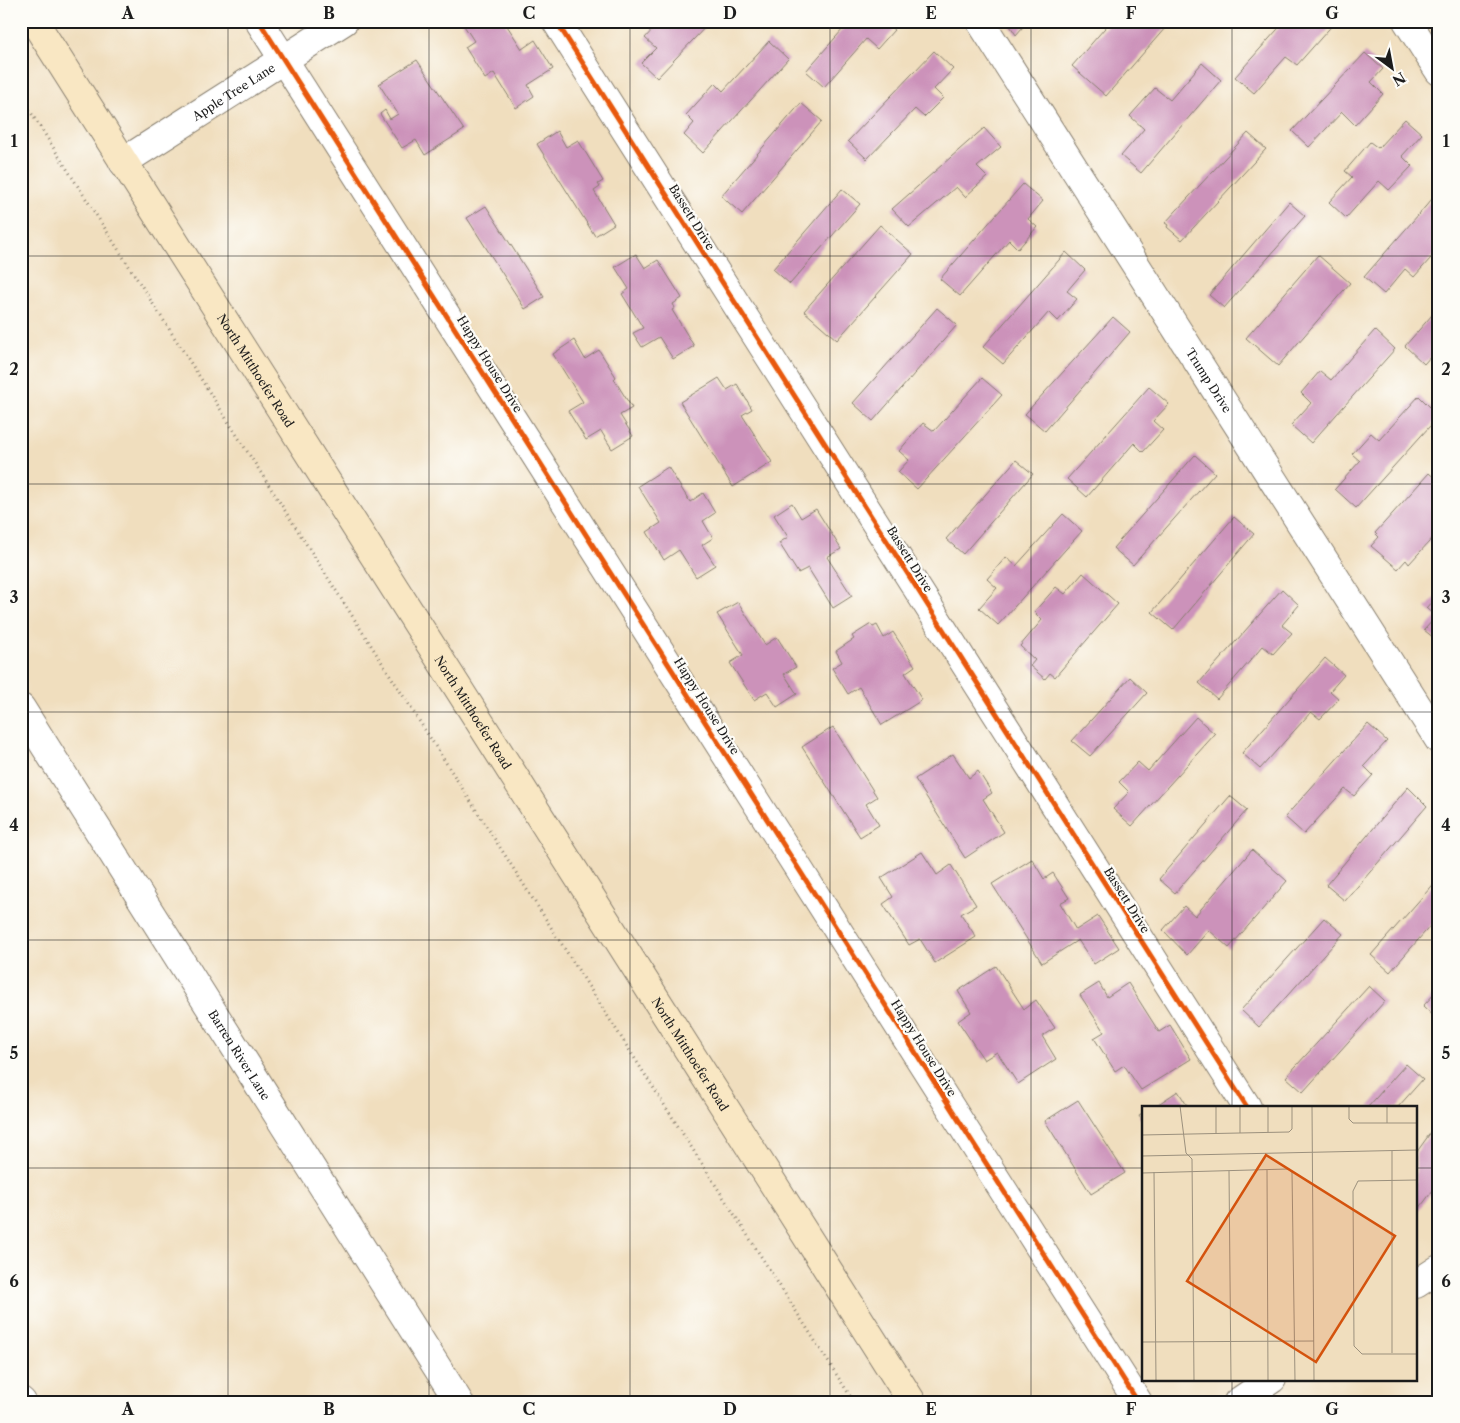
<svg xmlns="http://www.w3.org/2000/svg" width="1460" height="1423" font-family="'Libre Caslon Text',serif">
	<rect width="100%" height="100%" fill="#fdfcf7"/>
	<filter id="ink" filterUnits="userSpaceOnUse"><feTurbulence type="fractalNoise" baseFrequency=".02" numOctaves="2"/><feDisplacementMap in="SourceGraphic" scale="10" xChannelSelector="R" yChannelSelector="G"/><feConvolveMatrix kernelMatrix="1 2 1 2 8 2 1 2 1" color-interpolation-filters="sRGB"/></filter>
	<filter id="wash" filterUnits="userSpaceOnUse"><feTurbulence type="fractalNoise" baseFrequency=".0096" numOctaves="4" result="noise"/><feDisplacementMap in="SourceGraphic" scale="20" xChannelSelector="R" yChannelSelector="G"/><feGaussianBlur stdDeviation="1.12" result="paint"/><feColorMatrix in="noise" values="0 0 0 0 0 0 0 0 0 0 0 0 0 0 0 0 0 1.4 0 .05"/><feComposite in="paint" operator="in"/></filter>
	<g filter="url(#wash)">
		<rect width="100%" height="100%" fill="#f0debe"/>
		<g id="blocks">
			<g fill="#cc92ba">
				<polygon points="461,21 504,21 522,49 535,40 553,69 528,85 534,96 516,108 494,73 485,79 465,47 474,41"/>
				<polygon points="660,21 711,21 657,78 641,63 656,48 645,38"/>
				<polygon points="850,21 884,21 894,30 877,49 866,39 824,87 806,71"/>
				<polygon points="1007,21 1028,21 1016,35"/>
				<polygon points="1111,21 1160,21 1166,27 1106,96 1072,66"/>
				<polygon points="1204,21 1215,21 1211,27"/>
				<polygon points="1285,21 1336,21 1297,65 1286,57 1254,93 1235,77"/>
				<polygon points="769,41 788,59 703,153 684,135 694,123 686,115 715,83 723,91"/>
				<polygon points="934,51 953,69 934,89 943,98 924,117 915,109 867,159 848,141"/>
				<polygon points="1365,53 1383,69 1371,82 1383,94 1355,125 1342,112 1309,147 1292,131"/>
				<polygon points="417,60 464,130 425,155 416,140 402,148 380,114 385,110 390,119 398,114 379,84"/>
				<polygon points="1202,63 1221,80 1141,173 1121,156 1144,129 1130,116 1155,88 1170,100"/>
				<polygon points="801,103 822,121 742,214 721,196"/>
				<polygon points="1405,119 1422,134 1402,156 1412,166 1389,190 1379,181 1346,218 1329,202 1352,177 1345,171 1370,142 1378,148"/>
				<polygon points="984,128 1001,147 977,167 987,177 965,197 956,187 909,227 892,209"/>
				<polygon points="557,131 566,147 578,140 603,181 598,184 600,187 594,191 614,224 595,236 537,144"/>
				<polygon points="1248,133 1266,149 1182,240 1167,227 1168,225 1165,223"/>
				<polygon points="1023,184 1043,201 1028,219 1037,227 1018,249 1009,240 960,296 940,279"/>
				<polygon points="842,189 860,204 790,284 773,269"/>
				<polygon points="1439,191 1439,249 1414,277 1405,269 1384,294 1364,277"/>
				<polygon points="1289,202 1305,216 1224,308 1209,295"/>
				<polygon points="486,206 544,297 525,309 467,218"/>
				<polygon points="880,225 913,254 837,340 804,311"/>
				<polygon points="1066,252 1085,270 1067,291 1077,299 1058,321 1049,312 1003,364 983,347"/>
				<polygon points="636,254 645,268 658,260 682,298 673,304 675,308 672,310 694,346 673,359 659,337 642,347 633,333 643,328 622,294 629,289 615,267"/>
				<polygon points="1318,255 1350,283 1278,366 1246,338"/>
				<polygon points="1439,307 1439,347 1424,364 1405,346"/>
				<polygon points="937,308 957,325 873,421 853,403"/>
				<polygon points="1113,317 1130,332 1045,431 1025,414"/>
				<polygon points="1375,330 1395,349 1311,443 1291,425 1311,403 1301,393 1320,371 1331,380"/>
				<polygon points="574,340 585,359 599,350 616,377 614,379 632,408 620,415 633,436 612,449 601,431 586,440 568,411 583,402 553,354"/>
				<polygon points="719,378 727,390 737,384 752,409 742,415 772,462 733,487 680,402"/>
				<polygon points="982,378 1002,395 917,489 898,472 909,460 899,451 923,423 934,431"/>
				<polygon points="1149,387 1169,404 1153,421 1163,430 1143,452 1134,443 1087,497 1067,479"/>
				<polygon points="1419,396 1439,416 1356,508 1335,489 1360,461 1352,454 1371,433 1379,440"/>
				<polygon points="1195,455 1215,473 1133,565 1113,548"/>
				<polygon points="1016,460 1033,474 963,554 946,539"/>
				<polygon points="668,467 690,502 703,493 715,513 703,521 713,538 702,545 715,565 696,577 679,550 664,560 647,532 661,523 638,486"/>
				<polygon points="1429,473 1439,482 1439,531 1409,564 1406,560 1398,569 1371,546 1379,537 1375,533"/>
				<polygon points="792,503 801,518 816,509 841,549 827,557 852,596 833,608 808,568 798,573 779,543 788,537 774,515"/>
				<polygon points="1063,514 1082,531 998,625 979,608 997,588 987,579 1006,557 1016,566"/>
				<polygon points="1234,517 1254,534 1173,630 1152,612"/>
				<polygon points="1083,573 1118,604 1055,677 1050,673 1045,679 1030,666 1035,660 1020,646 1042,620 1034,612 1056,587 1065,594"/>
				<polygon points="1282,589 1299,605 1282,625 1292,633 1273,654 1263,646 1217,699 1199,683"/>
				<polygon points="1439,593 1439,642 1424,630 1436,617 1426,608"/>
				<polygon points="738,602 765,645 777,637 796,667 784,674 797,694 777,707 767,692 754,700 730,663 743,655 717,614"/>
				<polygon points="871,624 873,627 877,625 884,638 893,632 915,666 905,673 922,700 882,725 859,687 848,694 832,668 842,662 836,651 854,639 852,636"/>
				<polygon points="1325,658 1344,675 1330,691 1339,699 1320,719 1311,712 1260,769 1242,753"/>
				<polygon points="1130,677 1147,693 1090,756 1072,741"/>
				<polygon points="1196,717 1215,734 1132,826 1113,809 1129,792 1119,782 1138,762 1148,771"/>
				<polygon points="1368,724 1387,741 1364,766 1373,775 1354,796 1345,789 1304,834 1285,817"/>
				<polygon points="833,727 877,797 866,804 879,825 860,837 802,747"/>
				<polygon points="953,754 969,778 978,771 992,793 983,799 1004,832 965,858 915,779"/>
				<polygon points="1408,787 1427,806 1345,901 1326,885"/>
				<polygon points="1230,796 1247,810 1175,893 1159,879"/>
				<polygon points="1252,850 1287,881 1229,948 1209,930 1187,955 1163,930 1184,906 1195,916"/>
				<polygon points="922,852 937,875 951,865 976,905 961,914 976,937 935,963 920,939 909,945 883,904 893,897 881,878"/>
				<polygon points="1032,859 1044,879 1053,873 1069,898 1060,903 1076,930 1098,916 1119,948 1094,964 1078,940 1042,963 992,884"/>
				<polygon points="1439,878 1439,930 1432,924 1390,972 1371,955"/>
				<polygon points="1324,918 1343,934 1259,1027 1241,1010"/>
				<polygon points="996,966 1024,1009 1036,1000 1055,1028 1042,1036 1056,1059 1018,1084 997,1052 984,1060 958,1021 971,1012 958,991"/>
				<polygon points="1099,983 1107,997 1128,983 1159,1032 1170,1025 1191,1059 1141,1090 1124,1065 1115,1071 1094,1038 1104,1032 1080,995"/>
				<polygon points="1369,986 1385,1001 1303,1092 1286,1077"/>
				<polygon points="1439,989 1439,1021 1423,1006"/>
				<polygon points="1406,1064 1423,1079 1398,1107 1368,1107"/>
				<polygon points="1178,1091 1188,1107 1154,1107"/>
				<polygon points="1078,1100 1125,1173 1091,1194 1045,1121"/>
				<polygon points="1144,1113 1144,1124 1139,1116"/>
				<polygon points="1439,1121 1439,1182 1416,1213 1416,1153"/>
			</g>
		</g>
	</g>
	<g filter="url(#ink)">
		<use href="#blocks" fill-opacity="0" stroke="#867d6d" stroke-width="1"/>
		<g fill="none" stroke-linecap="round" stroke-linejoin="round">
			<g stroke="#867d6d" stroke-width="30">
				<g id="minor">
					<polyline points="259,21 1138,1402"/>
					<polyline points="556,21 1247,1107"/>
					<path id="s1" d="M980 21 1439 740"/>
					<polyline points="1407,21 1439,71"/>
					<path id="s2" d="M123 162 344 21"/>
					<path id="s3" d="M21 708 459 1402"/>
					<polyline points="1416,1284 1439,1269"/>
					<polyline points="21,1401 22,1402"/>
					<polyline points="1238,1402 1272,1379"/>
				</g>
			</g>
			<g stroke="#867d6d" stroke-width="30">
				<g id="secondary">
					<path id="s4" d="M34 21 912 1402"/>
				</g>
			</g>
			<polyline stroke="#867d6d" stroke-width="3" stroke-dasharray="1 4" stroke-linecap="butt" points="21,97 854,1402"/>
			<use href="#minor" stroke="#fff" stroke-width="28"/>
			<use href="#secondary" stroke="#f9e7c3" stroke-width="28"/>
			<g stroke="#fdfcf7" stroke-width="8">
				<g id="cycleway">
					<polyline points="259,21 1138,1402"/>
					<polyline points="556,21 1247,1107"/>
				</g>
			</g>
			<use href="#cycleway" stroke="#e8590c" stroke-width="5"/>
		</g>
	</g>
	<path fill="none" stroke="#1c1c1c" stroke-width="1" stroke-opacity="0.55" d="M228 21V1402M429 21V1402M630 21V1402M830 21V1402M1031 21V1402M1232 21V1107M21 256H1439M21 484H1439M21 712H1439M21 940H1439M21 1168H1144M1416 1168H1439M1232 1379V1402"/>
	<g text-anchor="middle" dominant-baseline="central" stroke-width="4.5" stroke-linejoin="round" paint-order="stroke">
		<g font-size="12" fill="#1c1c1c" stroke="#fdfcf7">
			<text stroke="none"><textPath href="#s2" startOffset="131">Apple Tree Lane</textPath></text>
			<text transform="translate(692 217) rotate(58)">Bassett Drive</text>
			<text transform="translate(490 364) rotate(58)">Happy House Drive</text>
			<text stroke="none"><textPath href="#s4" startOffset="414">North Mitthoefer Road</textPath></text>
			<text stroke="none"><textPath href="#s1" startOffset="426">Trump Drive</textPath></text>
			<text transform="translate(910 559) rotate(58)">Bassett Drive</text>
			<text transform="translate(707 706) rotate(58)">Happy House Drive</text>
			<text stroke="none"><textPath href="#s4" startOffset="819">North Mitthoefer Road</textPath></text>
			<text transform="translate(1127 900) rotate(58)">Bassett Drive</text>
			<text transform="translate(924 1048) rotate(58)">Happy House Drive</text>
			<text stroke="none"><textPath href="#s4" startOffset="1224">North Mitthoefer Road</textPath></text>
			<text stroke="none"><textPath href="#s3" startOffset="410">Barren River Lane</textPath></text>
		</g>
	</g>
	<g transform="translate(1142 1106)">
		<rect width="275" height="275" fill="#f0debe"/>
		<path fill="none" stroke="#9b907d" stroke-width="1" d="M38 0 44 47 50 53 52 275M74 0V28M98 0V27M126 0V26M170 0 172 275M207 0V13L211 17H275M245 0V17M0 29 147 26 150 23V0M250 45V247M0 50 275 44M125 64 126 275M87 65 89 275M12 66 14 275M0 67 146 63 150 66 153 275M275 74 216 75 211 85 212 240 220 248H275M0 236 172 235"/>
		<path fill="#d4530e" fill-opacity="0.15" stroke="#d4530e" stroke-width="2.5" d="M124 49 253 130 174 256 45 175Z"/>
		<rect width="275" height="275" fill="none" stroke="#1c1c1c" stroke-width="2.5"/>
	</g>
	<rect width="1460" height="1423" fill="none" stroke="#fdfcf7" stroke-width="55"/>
	<g transform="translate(1392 68) rotate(148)" stroke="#fdfcf7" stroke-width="4" paint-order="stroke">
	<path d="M0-4L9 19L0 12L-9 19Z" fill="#1c1c1c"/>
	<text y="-8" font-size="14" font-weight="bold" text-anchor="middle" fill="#1c1c1c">N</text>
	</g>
	<rect x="28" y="28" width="1404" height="1368" fill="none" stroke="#1c1c1c" stroke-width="2"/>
	<g font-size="16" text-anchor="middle" font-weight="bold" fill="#1c1c1c">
		<text x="128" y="19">A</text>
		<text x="329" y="19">B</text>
		<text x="529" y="19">C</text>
		<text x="730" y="19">D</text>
		<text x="931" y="19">E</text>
		<text x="1131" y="19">F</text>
		<text x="1332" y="19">G</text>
		<text x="14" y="147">1</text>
		<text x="1446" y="147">1</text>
		<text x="14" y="375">2</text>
		<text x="1446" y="375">2</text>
		<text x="14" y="603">3</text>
		<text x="1446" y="603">3</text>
		<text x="14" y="831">4</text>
		<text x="1446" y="831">4</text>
		<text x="14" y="1059">5</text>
		<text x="1446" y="1059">5</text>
		<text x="14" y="1287">6</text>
		<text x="1446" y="1287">6</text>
		<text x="128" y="1415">A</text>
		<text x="329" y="1415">B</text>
		<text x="529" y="1415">C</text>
		<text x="730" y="1415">D</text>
		<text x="931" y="1415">E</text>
		<text x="1131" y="1415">F</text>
		<text x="1332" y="1415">G</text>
	</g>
</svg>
